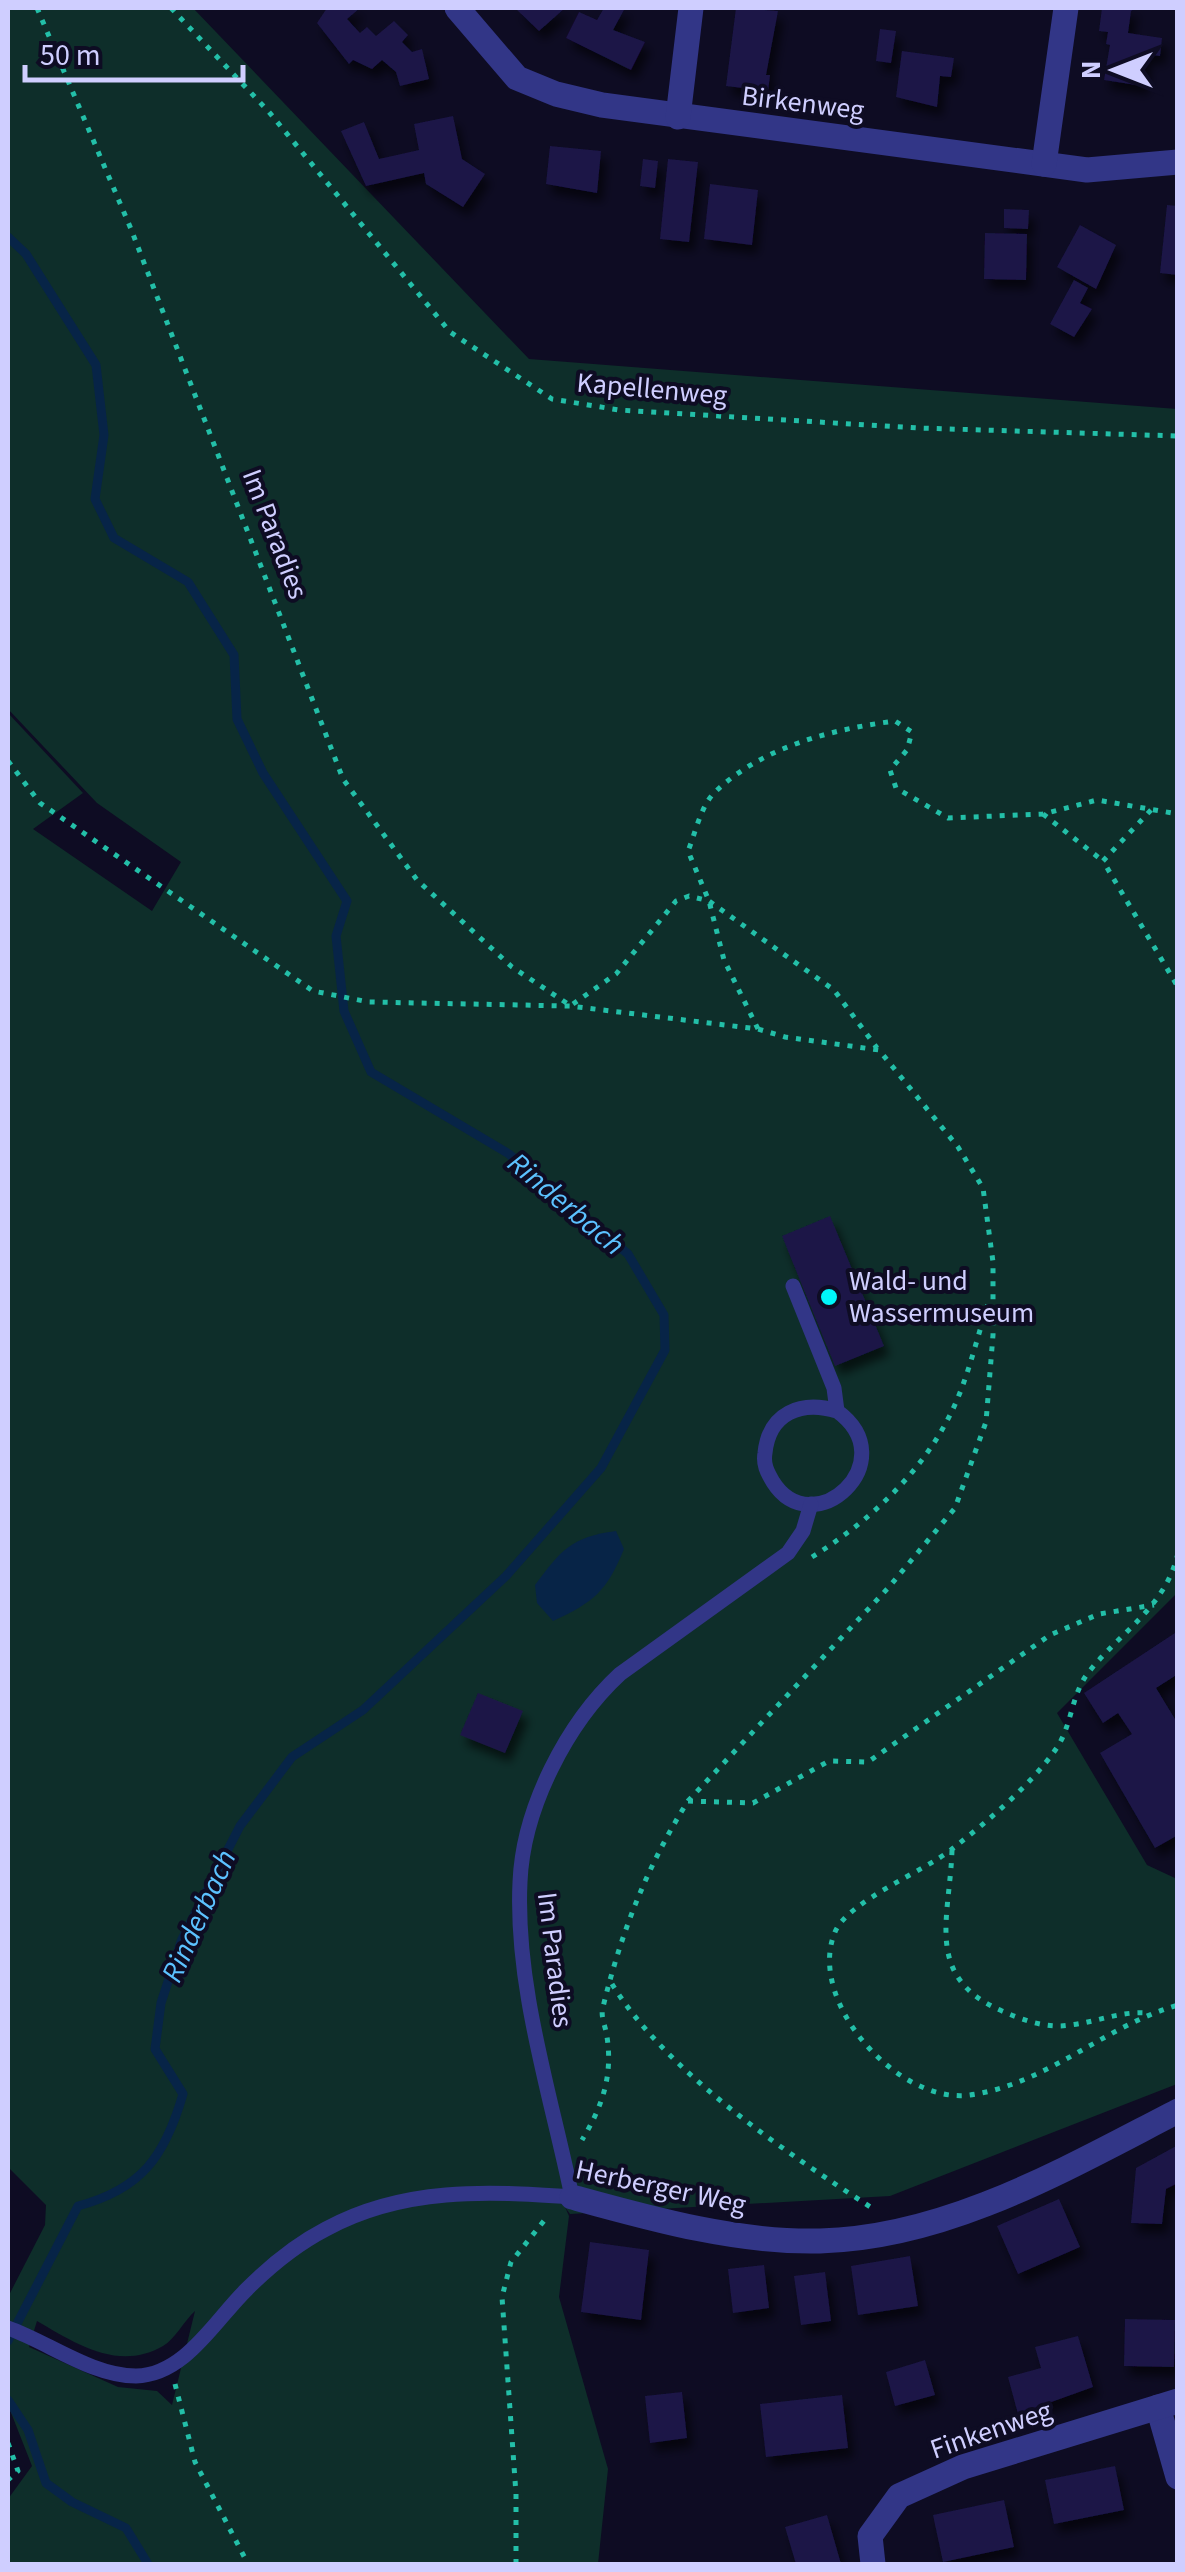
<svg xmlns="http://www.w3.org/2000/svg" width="1185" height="2572" font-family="'Source Sans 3',sans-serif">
	<defs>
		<filter id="shadow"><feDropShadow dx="5.5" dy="9" stdDeviation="5" flood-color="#0009"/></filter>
	</defs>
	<rect width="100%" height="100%" fill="#0e0c23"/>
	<path fill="#0e2e2a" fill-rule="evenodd" d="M8 8H193L529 359 1177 409V1593L1057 1713 1147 1865 1177 1879V2084L890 2196 570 2214 565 2207 569 2216 559 2297 608 2469 598 2564H8V2499L32 2466 8 2405V2297L45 2225 46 2205 8 2167V713L83 793 33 829 152 911 181 862 97 803 8 709ZM195 2311 172 2405 157 2391 118 2387 29 2347 37 2321C75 2343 118 2372 163 2346 175 2339 184 2321 195 2311Z"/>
	<path fill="#072447" d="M616 1531 624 1549C607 1591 594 1602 553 1621L537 1603 535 1585C561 1550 571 1537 616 1531Z"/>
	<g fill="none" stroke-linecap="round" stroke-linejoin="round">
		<g stroke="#072447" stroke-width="9">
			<path d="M8 237 26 254 96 365 104 435 95 499 114 538 188 582 234 655 237 719 263 773 347 901 336 936 344 1011 371 1072 509 1154 628 1254 664 1315 665 1350 601 1468 506 1576 363 1710 292 1757 240 1826 182 1939 161 2003 155 2049 183 2094C165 2156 142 2189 78 2206L8 2341"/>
			<polyline points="8,2400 28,2430 46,2483 72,2502 126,2528 148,2564"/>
		</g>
	</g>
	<g fill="#1b1646" filter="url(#shadow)">
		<polygon points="327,8 360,8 347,19 360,33 367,27 376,36 394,21 408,35 402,42 412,52 422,49 429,79 400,86 396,72 382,60 372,69 353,60 349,64 317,23"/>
		<polygon points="515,8 565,8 539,31"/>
		<polygon points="604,8 625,8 613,30 645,42 631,70 566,38 579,12 597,20"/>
		<polygon points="736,8 778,11 766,75 770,75 768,91 726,86"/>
		<polygon points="1102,8 1136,8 1131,11 1128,33 1162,38 1160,56 1146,54 1143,86 1104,80 1110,45 1106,44 1108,32 1099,31"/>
		<polygon points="880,29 896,31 891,63 876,61"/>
		<polygon points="902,51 954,58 951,77 940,76 937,107 896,97"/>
		<polygon points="453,116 462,159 485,174 463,207 426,184 424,173 366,186 341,131 364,122 379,159 419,150 414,124"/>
		<polygon points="550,146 601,151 597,193 546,184"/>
		<polygon points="643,159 658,161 655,188 640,186"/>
		<polygon points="668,159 698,162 689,242 660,239"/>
		<polygon points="710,184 758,190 752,245 704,239"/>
		<polygon points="1167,205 1178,206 1178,275 1160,273"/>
		<polygon points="1004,209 1029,210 1028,229 1004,228"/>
		<polygon points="1080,225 1116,245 1096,289 1057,267"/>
		<polygon points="985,233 1027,234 1026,280 984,279"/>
		<polygon points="1074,280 1088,288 1080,303 1092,309 1074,337 1050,324"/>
		<polygon points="830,1216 884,1346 835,1366 782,1236"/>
		<polygon points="1178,1631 1178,1674 1156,1688 1178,1724 1178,1835 1155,1848 1100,1753 1132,1734 1118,1713 1103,1723 1084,1693"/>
		<polygon points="478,1693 523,1711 505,1753 460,1735"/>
		<polygon points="1178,2145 1178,2183 1166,2189 1162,2224 1131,2223 1136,2168"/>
		<polygon points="1059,2199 1080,2247 1018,2274 997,2226"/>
		<polygon points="590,2242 649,2250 641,2320 581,2312"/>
		<polygon points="910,2256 918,2306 858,2315 851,2266"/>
		<polygon points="764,2265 769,2308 733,2313 728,2269"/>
		<polygon points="825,2272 831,2321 801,2325 794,2276"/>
		<polygon points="1125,2319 1175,2320 1174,2367 1124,2366"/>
		<polygon points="1078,2336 1093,2387 1018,2414 1008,2377 1041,2368 1035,2347"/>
		<polygon points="925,2360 935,2395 895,2406 886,2372"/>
		<polygon points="682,2392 687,2438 650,2443 645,2396"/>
		<polygon points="842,2395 848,2448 766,2457 760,2404"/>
		<polygon points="1115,2466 1124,2510 1054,2524 1045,2480"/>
		<polygon points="1004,2500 1014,2547 943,2562 933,2515"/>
		<polygon points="827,2515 841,2564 796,2564 785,2527"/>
	</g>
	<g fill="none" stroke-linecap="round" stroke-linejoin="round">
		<g stroke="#23bfa8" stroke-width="5" stroke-dasharray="5 8" stroke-linecap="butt">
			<polyline points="37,8 131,229 343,779 417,880 512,967 568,1004"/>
			<polyline points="171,8 269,112 450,332 552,399 619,410 918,428 1178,436"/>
			<path d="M8 761 40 803 313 991 369 1002 570 1006 758 1029 785 1037 879 1050 958 1147 983 1188 993 1262V1335L986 1422 955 1508 889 1587 688 1801C647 1866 621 1933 603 2007 600 2017 606 2027 607 2037 613 2076 602 2107 582 2140"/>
			<polyline points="1178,771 1178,798"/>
			<polyline points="1151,810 1103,861 1178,987"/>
			<polyline points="1043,814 1103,861"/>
			<polyline points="573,1004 616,974 676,901 689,896 709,901 834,990 877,1048"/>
			<path d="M758 1029 724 960 709 901 688 851C695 834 701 806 714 793 761 747 833 729 895 721L912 732 907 750 890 770 896 788 948 818 1043 814 1097 800 1178 814"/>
			<path d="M1178 1553C1166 1607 1120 1632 1088 1673 1071 1695 1072 1726 1056 1749 1030 1786 988 1821 952 1849 925 1871 848 1901 835 1932 806 2001 898 2105 970 2095 1048 2084 1104 2026 1178 2005"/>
			<path d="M812 1557C868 1522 920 1475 950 1415 968 1380 977 1336 990 1298"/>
			<polyline points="688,1801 753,1803 829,1761 868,1762 1050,1635 1099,1614 1154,1605"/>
			<path d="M952 1850C950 1918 923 1977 1002 2011 1023 2020 1047 2029 1070 2025 1097 2022 1120 2011 1147 2013"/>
			<path d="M612 1984C666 2072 785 2152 872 2208"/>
			<polyline points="175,2384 195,2462 248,2564"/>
			<polyline points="8,2443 18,2471 8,2480"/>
			<polyline points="516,2564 516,2494 502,2297 511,2262 547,2217"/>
		</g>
		<g stroke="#323687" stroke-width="15">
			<path d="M793 1286 834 1388 837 1411C801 1400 769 1413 765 1453 763 1464 767 1472 773 1482 813 1545 906 1461 837 1411"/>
			<path d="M8 2328C48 2342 92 2376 136 2376 185 2375 215 2320 247 2289 270 2266 297 2244 326 2229 403 2187 487 2191 572 2197 551 2095 515 1986 520 1882 523 1808 567 1723 620 1674L788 1553 803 1531 811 1504"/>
		</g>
		<g stroke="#323687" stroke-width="25">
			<polyline points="457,8 517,78 556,94 602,105 1087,170 1178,162"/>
			<polyline points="678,117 691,8"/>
			<polyline points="1044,164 1066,8"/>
			<path d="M572 2197C652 2219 737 2243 820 2241 948 2238 1067 2168 1178 2111"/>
			<polyline points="1158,2407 1178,2477"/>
			<polyline points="873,2564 870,2536 899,2496 963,2467 1178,2401"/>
		</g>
	</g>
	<circle fill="#00f6f9" stroke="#0e0c23" stroke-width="4" cx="829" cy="1297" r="10"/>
	<g text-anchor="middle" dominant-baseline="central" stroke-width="8" stroke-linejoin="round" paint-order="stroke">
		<g font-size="28" fill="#cfceff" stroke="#0e0c23">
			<text transform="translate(803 103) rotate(7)">Birkenweg</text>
			<text transform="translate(652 389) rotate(5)">Kapellenweg</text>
			<text transform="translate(275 534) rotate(69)">Im Paradies</text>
			<text transform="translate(555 1960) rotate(83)">Im Paradies</text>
			<text transform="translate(661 2187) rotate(12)">Herberger Weg</text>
			<text transform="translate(991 2430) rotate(-19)">Finkenweg</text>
		</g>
		<g font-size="28" fill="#cfceff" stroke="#0e0c23" text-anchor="start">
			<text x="849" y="1281">Wald- und<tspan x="849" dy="32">Wassermuseum</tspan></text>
		</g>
		<g font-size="30" font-style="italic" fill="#5cc2ff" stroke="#0e0c23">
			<text transform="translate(566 1204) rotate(40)">Rinderbach</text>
			<text transform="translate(199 1916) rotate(-66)">Rinderbach</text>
		</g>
	</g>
	<rect width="1185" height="2572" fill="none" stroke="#cfceff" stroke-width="20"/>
	<g transform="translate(1115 70) rotate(270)" stroke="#0e0c23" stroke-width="8" paint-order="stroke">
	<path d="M0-8L18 38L0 25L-18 38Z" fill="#cfceff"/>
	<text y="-15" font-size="28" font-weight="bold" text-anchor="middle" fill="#cfceff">N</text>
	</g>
	<path d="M25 65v15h218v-15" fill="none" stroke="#cfceff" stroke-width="5"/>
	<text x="40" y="65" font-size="30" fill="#cfceff" stroke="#0e0c23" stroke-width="8" paint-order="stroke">50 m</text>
</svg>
